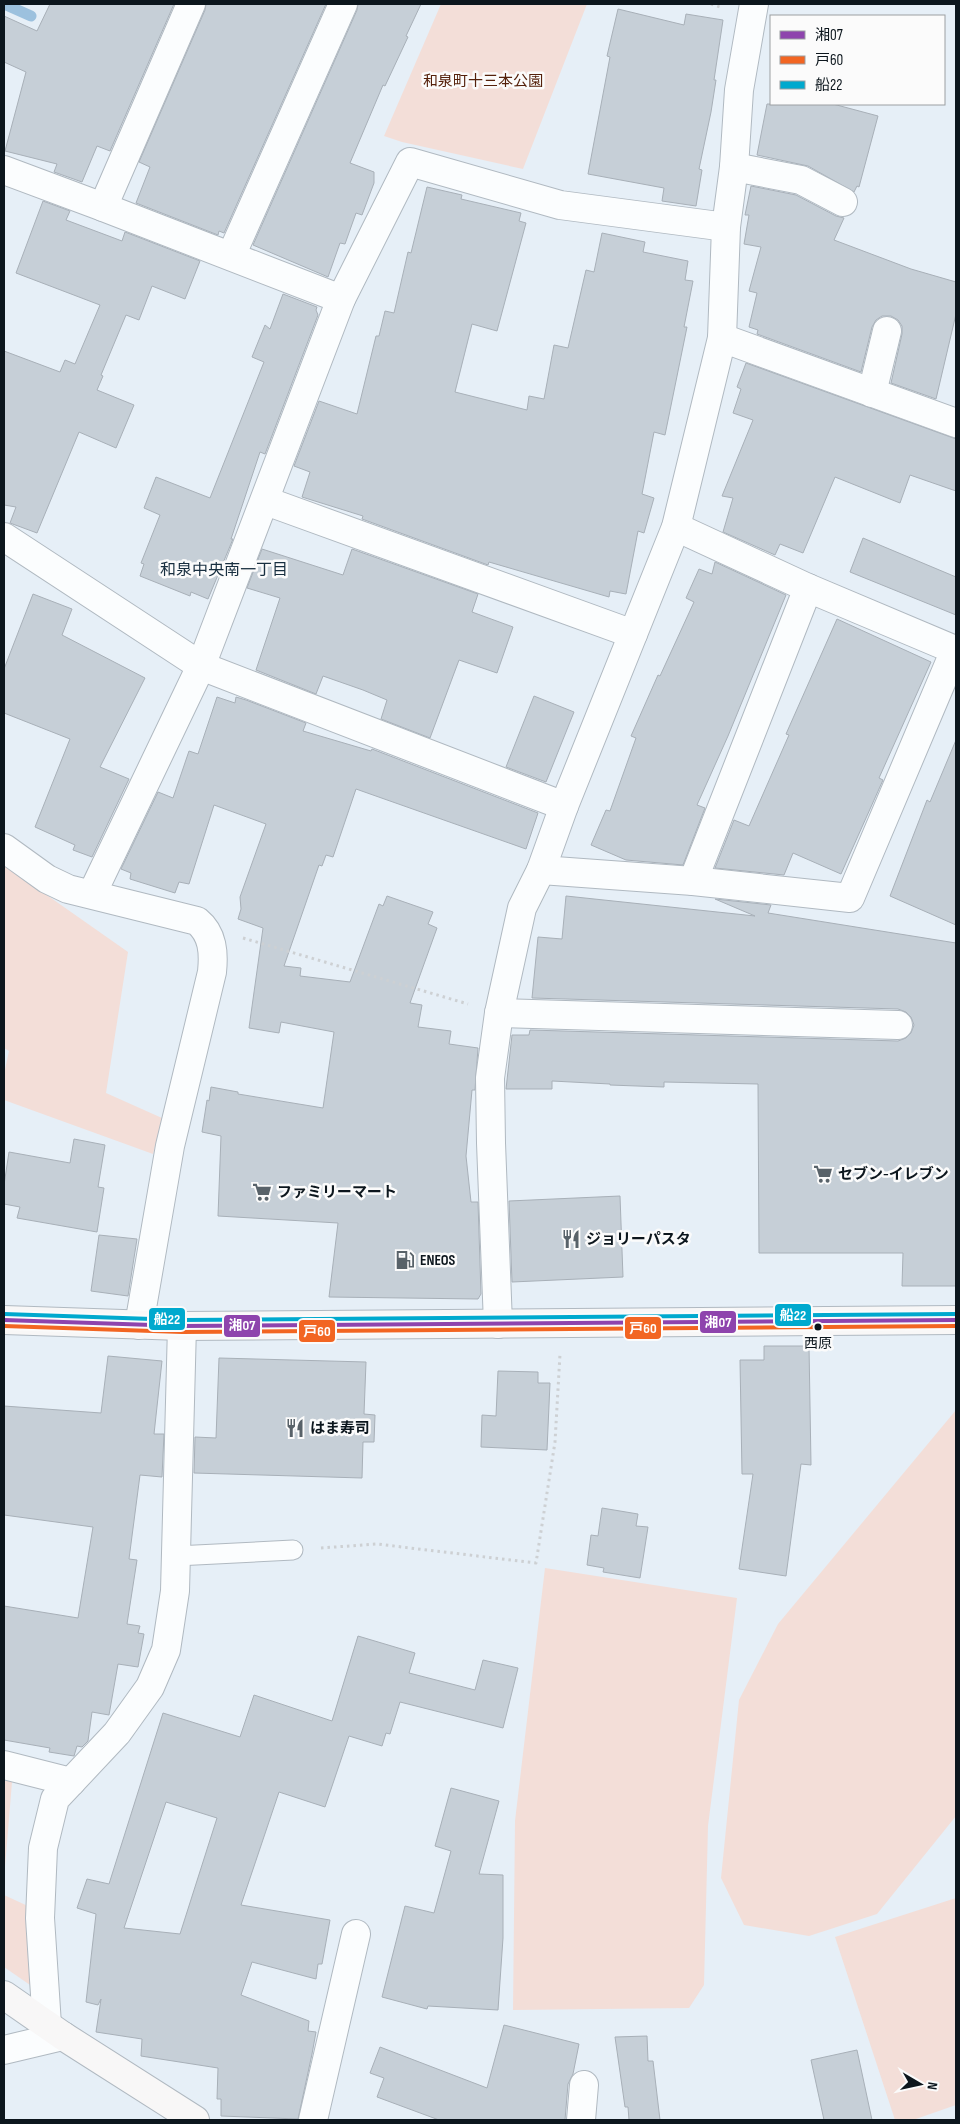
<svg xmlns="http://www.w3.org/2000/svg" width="960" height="2124" font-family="'Sofia Sans Condensed','Noto Sans JP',sans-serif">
	<rect width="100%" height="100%" fill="#e6eff7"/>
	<g fill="#f3ded8">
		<polygon points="441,4 587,4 523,169 402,142 384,136"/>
		<polygon points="4,865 128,952 106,1093 162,1118 153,1154 4,1100 4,1074 9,1051 4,1048"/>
		<polygon points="956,1410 956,1816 877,1914 809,1936 744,1925 721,1878 739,1700 778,1624"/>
		<polygon points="545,1568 737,1598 708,1826 704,1985 689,2008 513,2010 515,1821"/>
		<polygon points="4,1780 12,1782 4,1879"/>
		<polygon points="4,1895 30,1907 33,1987 4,1967"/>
		<polygon points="956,1898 956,2105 913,2120 895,2120 835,1937"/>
	</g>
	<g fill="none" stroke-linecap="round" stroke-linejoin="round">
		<polyline stroke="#9cc1de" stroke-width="11" points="4,4 31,16"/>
	</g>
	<g fill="#c6cfd7" stroke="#a8b0b8" fill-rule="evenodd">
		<polygon points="50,4 174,4 110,151 97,146 82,182 54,172 57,164 5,151 26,72 4,62 4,16 37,31"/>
		<polygon points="206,4 326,4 224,233 219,231 218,235 136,203 150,167 139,162 205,10"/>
		<polygon points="358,4 421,4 406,36 408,37 385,86 383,85 350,163 374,172 374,183 362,215 356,213 345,244 340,243 328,277 253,245 357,10"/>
		<polygon points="618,9 684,25 686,14 723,20 714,80 716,80 711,112 699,169 702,170 696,206 662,201 664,188 588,174 610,57 607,56"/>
		<polygon points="767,104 833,104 878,116 859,187 857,186 854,192 808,166 757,155"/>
		<polygon points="751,186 796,195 836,216 844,218 834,240 911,269 956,282 956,314 936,399 891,383 902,334 902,326 898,320 891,316 882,316 876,320 872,327 861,372 757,334 758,330 749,327 757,293 749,291 761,247 744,244 749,215 745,215"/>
		<polygon points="427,187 462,195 461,199 521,213 519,221 526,223 497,331 472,324 455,392 527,410 529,396 544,399 554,345 568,348 586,270 594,272 602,233 645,242 643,252 688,261 685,280 693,281 684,327 687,327 665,435 654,432 642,494 654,498 644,533 638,531 626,594 610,591 609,597 489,562 488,565 362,519 363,516 302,497 310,472 294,466 319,401 357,414 376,336 379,336 385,311 394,313 408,252 411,253"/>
		<polygon points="43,201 70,211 66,220 122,241 125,232 200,261 185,299 152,286 139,320 126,315 101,375 103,376 97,390 134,405 116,448 79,432 37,533 10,523 16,507 4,505 4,351 60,372 65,360 75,364 100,305 16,273"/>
		<polygon points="283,294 317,307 316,310 318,315 265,454 260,452 231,539 233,539 208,599 191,592 190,596 140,576 144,564 141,563 160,515 144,508 156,477 210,498 264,362 252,357 265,325 270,329"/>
		<polygon points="746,363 956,439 956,491 910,475 900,503 835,477 803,553 780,544 775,555 723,532 733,498 722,496 753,420 733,413 741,389 737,387"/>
		<polygon points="863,538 956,577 956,615 850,572"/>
		<polygon points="262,549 343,575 352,549 478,594 472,612 513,627 497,673 459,660 430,738 381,719 387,700 363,690 323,676 316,694 256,670 280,598 247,588"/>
		<polygon points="715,562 786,595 728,736 697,805 705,808 683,865 626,860 591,845 606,810 610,811 636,738 631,736 658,675 660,676 694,602 686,598 699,569 712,574"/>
		<polygon points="33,594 72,609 62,635 145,678 100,767 129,779 92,857 73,850 75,845 35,827 70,739 4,713 4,669"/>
		<polygon points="837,619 931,662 879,778 883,780 841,874 793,853 784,875 715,868 734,820 749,826 789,735 786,734"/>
		<polygon points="534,696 574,712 546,782 506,767"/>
		<polygon points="217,697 235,703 236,697 246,700 306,723 303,731 371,751 372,749 538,813 526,849 356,789 333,857 326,855 322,866 319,865 284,966 301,968 300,976 350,982 379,904 383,906 387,896 433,912 428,924 437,928 410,1003 422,1005 418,1027 451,1031 449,1044 478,1048 475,1090 472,1090 466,1156 471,1202 478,1202 481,1294 478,1299 329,1297 338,1223 218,1216 221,1136 202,1132 207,1100 209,1101 211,1087 238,1092 238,1094 323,1108 334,1032 281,1022 279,1033 249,1028 263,928 238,919 241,909 240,897 266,824 214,805 189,884 179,882 175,893 130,879 131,873 121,869 158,792 173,798 189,751 198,754"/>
		<polygon points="956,740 956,925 890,896 927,800 930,802"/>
		<polygon points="566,896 755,916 715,899 771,905 768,913 956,943 956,1286 902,1286 903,1253 759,1253 758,1084 664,1082 664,1087 610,1085 610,1084 552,1081 552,1089 506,1089 512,1035 529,1035 530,1030 898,1041 906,1038 911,1033 914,1025 911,1017 906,1012 898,1009 532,998 538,937 562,939"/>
		<polygon points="74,1139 105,1145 98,1187 104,1188 97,1232 17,1218 20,1207 4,1204 4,1185 9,1152 70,1163"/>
		<polygon points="620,1196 623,1277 512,1282 509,1201"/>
		<polygon points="99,1235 137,1239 128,1296 91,1291"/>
		<polygon points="764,1346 809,1346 811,1465 801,1464 786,1576 739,1569 753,1474 742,1474 740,1360 764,1360"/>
		<polygon points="108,1356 162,1361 154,1434 164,1434 162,1477 140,1475 129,1559 137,1560 127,1624 140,1626 138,1633 144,1634 138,1667 118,1664 109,1715 92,1712 88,1741 82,1747 77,1746 74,1756 49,1752 50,1748 4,1740 4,1606 78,1618 93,1527 4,1515 4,1406 101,1413"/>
		<polygon points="219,1358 366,1362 364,1414 375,1415 374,1442 363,1442 362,1478 194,1473 195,1437 216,1438"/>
		<polygon points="498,1371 538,1372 538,1383 550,1383 547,1450 481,1447 482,1415 496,1416"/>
		<polygon points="602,1508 638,1514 636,1526 648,1527 640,1578 603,1572 604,1568 587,1565 591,1535 598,1536"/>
		<path d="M358 1636 415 1653 409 1673 475 1690 483 1660 518 1668 503 1728 400 1702 390 1734 386 1733 382 1746 349 1736 325 1807 279 1792 241 1905 330 1920 322 1964H318L316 1979 252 1962 241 1995 309 2021 308 2031 316 2032 312 2054 298 2119 221 2116V2099H217L218 2068 141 2056 142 2039 96 2032 101 1999 98 2005 86 2002 96 1914 77 1908 87 1879 109 1884 163 1713 240 1737 254 1695 332 1721ZM166 1802 217 1818 180 1934 124 1928Z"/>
		<polygon points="451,1788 499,1801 479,1874 503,1875 503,1938 498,2010 428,2006 427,2009 382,1997 405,1906 434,1913 451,1851 435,1846"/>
		<polygon points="504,2025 579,2044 573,2074 568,2084 565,2120 439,2120 377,2097 384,2078 370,2073 380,2047 487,2088"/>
		<polygon points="647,2036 648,2061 653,2061 660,2120 629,2120 628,2107 625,2107 615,2037"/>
		<polygon points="857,2050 872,2120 824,2120 811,2060"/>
	</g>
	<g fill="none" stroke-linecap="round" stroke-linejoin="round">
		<g stroke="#b0b9c1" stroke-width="21">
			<polyline id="lane" points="176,1556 293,1550"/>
		</g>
		<g stroke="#b0b9c1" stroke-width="30">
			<g id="street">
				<polyline points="191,4 103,207 341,299"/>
				<polyline points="734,167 801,180 843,202"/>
				<polyline points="4,170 103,207"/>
				<polyline points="231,256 343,4"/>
				<polyline points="722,338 956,423"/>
				<polyline points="872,393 887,331"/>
				<polyline points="266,501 633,634"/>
				<polyline points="4,537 201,666 564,806"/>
				<path d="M4 848 47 879 68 889 197 921C213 934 214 953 212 972L170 1146 139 1325"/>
				<polyline points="541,870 693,881 850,898 955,650 808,588 676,527"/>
				<polyline points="693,881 808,588"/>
				<polyline points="92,894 201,666 341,299 410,162 560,205 726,227"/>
				<polyline points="499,1013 898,1025"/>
				<polyline points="498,1324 491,1143 490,1078 499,1013 522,908 541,870 564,806 676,527 722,338 726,227 734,167 739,90 754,4"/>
				<polyline points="4,1765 71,1782"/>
				<polyline points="47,2025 40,1918 43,1848 55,1799 117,1733 150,1687 166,1650 175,1591 182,1326"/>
				<polyline points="4,2050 63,2036"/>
				<polyline points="313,2120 356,1934"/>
				<polyline points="581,2120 584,2085"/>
			</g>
		</g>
		<g stroke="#b0b9c1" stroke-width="30">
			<g id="secondary">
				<polyline points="4,1320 182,1326 956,1320"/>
				<polyline points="4,1995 63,2036 195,2120"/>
			</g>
		</g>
		<g stroke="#cdd0d3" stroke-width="3" stroke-dasharray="2.5 4" stroke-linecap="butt">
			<polyline points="711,4 720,7"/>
			<polyline points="243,938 468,1004"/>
			<polyline points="321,1548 377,1544 536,1563 555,1442 560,1354"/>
		</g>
		<use href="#lane" stroke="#fbfdfe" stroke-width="19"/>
		<use href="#street" stroke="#fbfdfe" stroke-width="28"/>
		<use href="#secondary" stroke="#f8f7f7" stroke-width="28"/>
		<g stroke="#fbfbfb" stroke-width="8">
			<polyline id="bus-1" points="4,1320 182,1326 956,1320"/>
		</g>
		<g stroke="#fbfbfb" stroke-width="8">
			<polyline id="bus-2" points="4,1326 182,1332 956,1326"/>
		</g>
		<g stroke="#fbfbfb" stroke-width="8">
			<polyline id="bus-3" points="4,1314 182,1320 956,1314"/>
		</g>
		<use href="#bus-1" stroke="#8e44ad" stroke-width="4"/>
		<use href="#bus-2" stroke="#f26522" stroke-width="4"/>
		<use href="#bus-3" stroke="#00a9ce" stroke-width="4"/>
	</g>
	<defs>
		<g id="supermarket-bare" transform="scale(1.5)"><path d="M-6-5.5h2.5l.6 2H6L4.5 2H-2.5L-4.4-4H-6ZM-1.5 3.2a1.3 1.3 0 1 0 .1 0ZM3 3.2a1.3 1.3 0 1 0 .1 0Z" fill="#586269" stroke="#fbfbfb" stroke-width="2.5" paint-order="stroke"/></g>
		<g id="restaurant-bare" transform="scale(1.5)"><path d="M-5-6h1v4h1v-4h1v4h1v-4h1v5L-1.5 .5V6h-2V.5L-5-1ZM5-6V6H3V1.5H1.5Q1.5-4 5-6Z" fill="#586269" stroke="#fbfbfb" stroke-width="2.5" paint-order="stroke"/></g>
		<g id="fuel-bare" transform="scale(1.5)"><path d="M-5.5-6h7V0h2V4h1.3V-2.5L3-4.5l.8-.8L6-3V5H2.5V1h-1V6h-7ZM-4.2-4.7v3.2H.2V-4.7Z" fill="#586269" stroke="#fbfbfb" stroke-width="2.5" paint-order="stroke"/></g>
	</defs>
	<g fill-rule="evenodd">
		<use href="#supermarket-bare" x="823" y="1174"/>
		<use href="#supermarket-bare" x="262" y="1192"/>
		<use href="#restaurant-bare" x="571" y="1239"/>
		<use href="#fuel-bare" x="405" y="1260"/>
		<use href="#restaurant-bare" x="295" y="1428"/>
	</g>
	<circle fill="#0c161d" stroke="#fbfbfb" stroke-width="2" cx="818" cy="1327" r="4.5"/>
	<g text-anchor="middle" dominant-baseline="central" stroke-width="5" stroke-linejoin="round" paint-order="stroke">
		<g font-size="14" fill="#0c161d" stroke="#fbfbfb">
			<text x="818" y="1343">西原</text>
		</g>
		<g font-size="15" fill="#55210b" stroke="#fbfbfb">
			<text x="483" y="81">和泉町十三本公園</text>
		</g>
		<g font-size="15" font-weight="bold" fill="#0c161d" stroke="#fbfbfb" text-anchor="start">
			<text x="838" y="1174">セブン-イレブン</text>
			<text x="277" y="1192">ファミリーマート</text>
			<text x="586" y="1239">ジョリーパスタ</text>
			<text x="420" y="1260">ENEOS</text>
			<text x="310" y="1428">はま寿司</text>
		</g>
		<g font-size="16" fill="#182f40" stroke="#fbfbfb">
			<text x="224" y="570">和泉中央南一丁目</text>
		</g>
	</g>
	<g stroke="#fbfbfb" stroke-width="2">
		<rect x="774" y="1303" width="38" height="24" rx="5" fill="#00a9ce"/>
		<rect x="148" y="1307" width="38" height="24" rx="5" fill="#00a9ce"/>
		<rect x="699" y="1310" width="38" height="24" rx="5" fill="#8e44ad"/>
		<rect x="223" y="1314" width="38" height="24" rx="5" fill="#8e44ad"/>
		<rect x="624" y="1316" width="38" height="24" rx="5" fill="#f26522"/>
		<rect x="298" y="1319" width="38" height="24" rx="5" fill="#f26522"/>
	</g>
	<g font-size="14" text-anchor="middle" font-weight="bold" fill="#fff">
		<text x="793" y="1320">船22</text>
		<text x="167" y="1324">船22</text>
		<text x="718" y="1327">湘07</text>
		<text x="242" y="1330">湘07</text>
		<text x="643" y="1333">戸60</text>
		<text x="317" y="1336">戸60</text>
	</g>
	<rect width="960" height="2124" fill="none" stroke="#0c161d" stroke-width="10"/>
	<rect x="770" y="15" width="175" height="90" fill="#fbfbfb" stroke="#9b9fa2"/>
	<rect x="780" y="31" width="25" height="8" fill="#8e44ad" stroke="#9b9fa2"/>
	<text x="815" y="40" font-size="15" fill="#0c161d">湘07</text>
	<rect x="780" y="56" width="25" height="8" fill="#f26522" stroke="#9b9fa2"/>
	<text x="815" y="65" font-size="15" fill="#0c161d">戸60</text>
	<rect x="780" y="81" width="25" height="8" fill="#00a9ce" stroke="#9b9fa2"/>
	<text x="815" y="90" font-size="15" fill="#0c161d">船22</text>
	<g transform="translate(920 2084) rotate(99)" stroke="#fbfbfb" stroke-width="4" paint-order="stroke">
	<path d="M0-4L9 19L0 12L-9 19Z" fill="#0c161d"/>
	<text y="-8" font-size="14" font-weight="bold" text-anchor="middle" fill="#0c161d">N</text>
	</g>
</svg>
